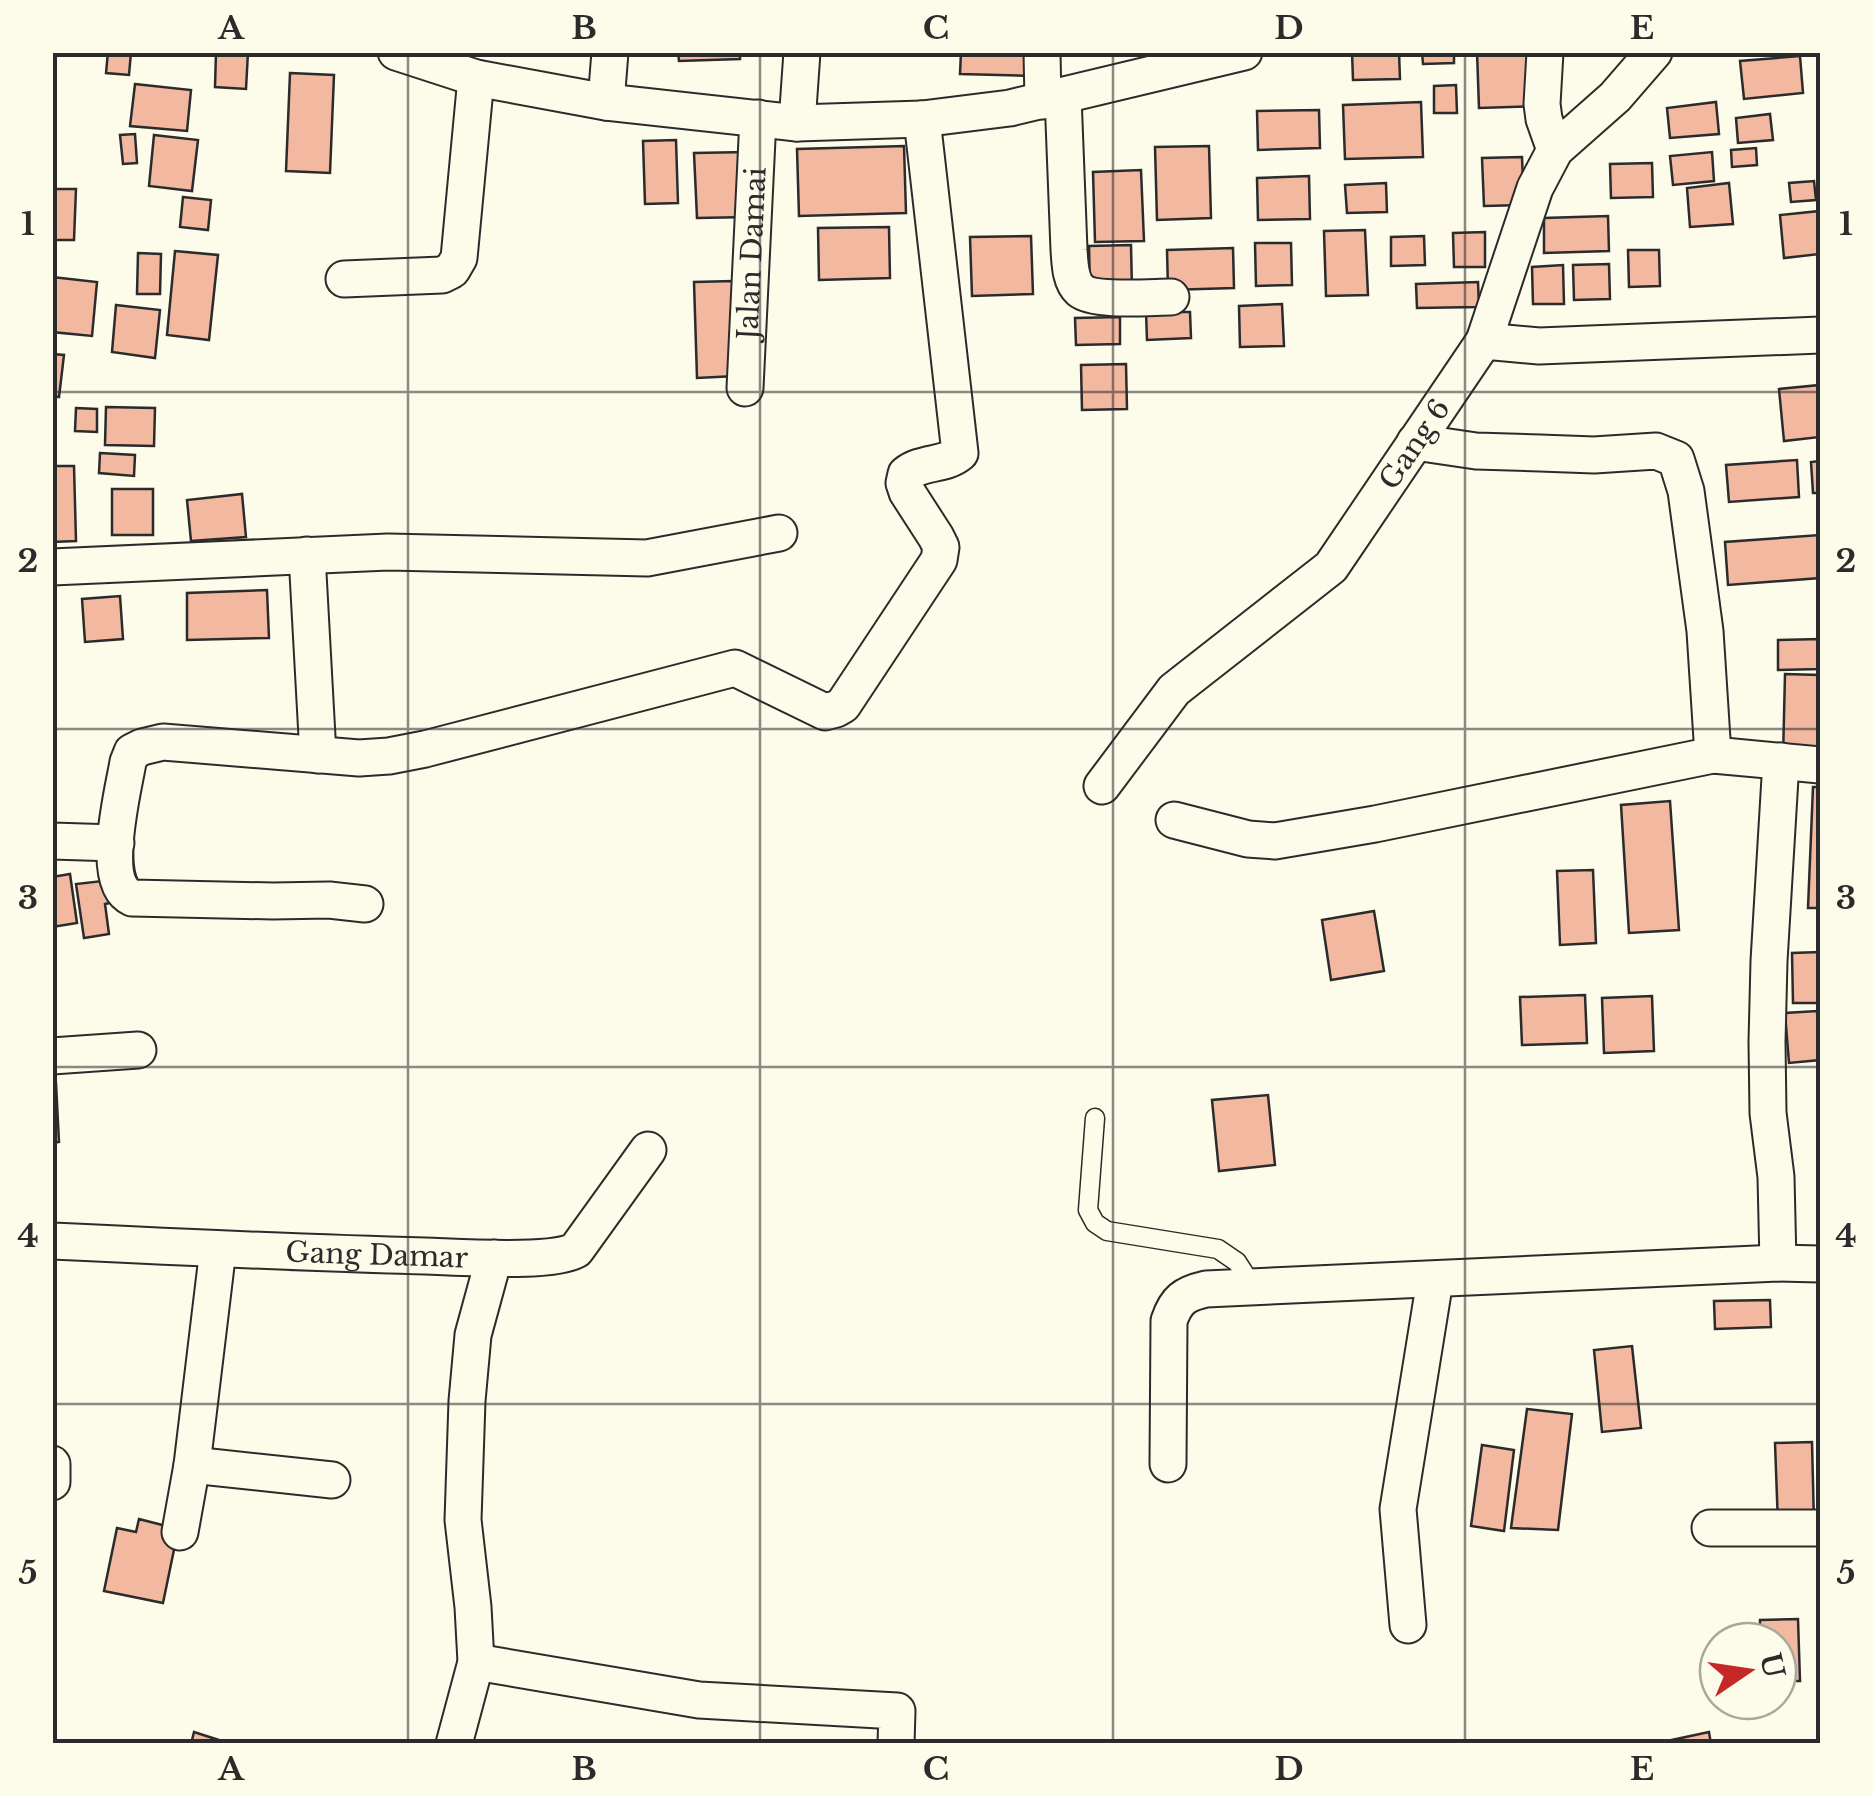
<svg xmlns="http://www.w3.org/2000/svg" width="1873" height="1796" font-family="'Libre Baskerville',serif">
	<rect width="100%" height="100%" fill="#fdfbea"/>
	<g fill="#f2b8a0" stroke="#2b2b2b" stroke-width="2.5">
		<polygon points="108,52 131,52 129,75 106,73"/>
		<polygon points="216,52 248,52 246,89 215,87"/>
		<polygon points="678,52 740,52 740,59 679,61"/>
		<polygon points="961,52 1034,52 1033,76 960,74"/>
		<polygon points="1352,52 1399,52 1400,79 1353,80"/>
		<polygon points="1422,52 1454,52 1454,63 1423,64"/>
		<polygon points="1477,52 1537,52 1539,106 1479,108"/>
		<polygon points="1800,56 1803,93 1744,99 1740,61"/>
		<polygon points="290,73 334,75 330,173 286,171"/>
		<polygon points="135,84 191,90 187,131 130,126"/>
		<polygon points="1456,85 1457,113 1434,113 1434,86"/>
		<polygon points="1421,102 1423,157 1345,159 1343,105"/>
		<polygon points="1716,102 1719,134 1670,138 1667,108"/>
		<polygon points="1319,110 1320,148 1258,150 1257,111"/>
		<polygon points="1770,114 1773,140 1738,143 1736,118"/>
		<polygon points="135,134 137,163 123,164 120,135"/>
		<polygon points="154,135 198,140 192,191 149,186"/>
		<polygon points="676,140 678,203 645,204 643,141"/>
		<polygon points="904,146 906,213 799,216 797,149"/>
		<polygon points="1209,146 1211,218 1157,220 1155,147"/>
		<polygon points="1756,148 1757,165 1732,167 1731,150"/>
		<polygon points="747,152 749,217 697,218 694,153"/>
		<polygon points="1712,152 1714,181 1673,185 1670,156"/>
		<polygon points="1522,157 1524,205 1484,206 1482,158"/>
		<polygon points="1652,163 1653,197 1611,198 1610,164"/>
		<polygon points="1141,170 1144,241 1095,242 1093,172"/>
		<polygon points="1309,176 1310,219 1258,220 1257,178"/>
		<polygon points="1814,181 1816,200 1791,202 1789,183"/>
		<polygon points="1386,183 1387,212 1347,213 1345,185"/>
		<polygon points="1729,183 1733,224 1690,227 1687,188"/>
		<polygon points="52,189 76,189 74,240 52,240"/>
		<polygon points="183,197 211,200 208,230 180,227"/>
		<polygon points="1820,211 1820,254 1784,258 1780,215"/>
		<polygon points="1608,216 1609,251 1544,253 1544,218"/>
		<polygon points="889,227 890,278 819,280 818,228"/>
		<polygon points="1365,230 1368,295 1326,296 1324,231"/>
		<polygon points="1485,232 1485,267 1454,267 1453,233"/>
		<polygon points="1031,236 1033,294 972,296 970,237"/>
		<polygon points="1424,236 1425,265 1391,266 1391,237"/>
		<polygon points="1255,243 1291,243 1292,285 1256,286"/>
		<polygon points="1131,245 1132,290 1090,291 1089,246"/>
		<polygon points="1233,248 1234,288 1168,290 1167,250"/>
		<polygon points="1628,250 1659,250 1660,286 1629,287"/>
		<polygon points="175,251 218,255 209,340 167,335"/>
		<polygon points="138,253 161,254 160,294 137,294"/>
		<polygon points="1609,264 1610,299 1574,300 1573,265"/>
		<polygon points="1563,265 1564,304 1533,304 1532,267"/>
		<polygon points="52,277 97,282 92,336 52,332"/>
		<polygon points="733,281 736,376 697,378 694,282"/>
		<polygon points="1478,282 1479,307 1417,308 1416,284"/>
		<polygon points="1282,304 1284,346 1240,347 1239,306"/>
		<polygon points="116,305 160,310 155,358 112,352"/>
		<polygon points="1146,312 1190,312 1191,338 1147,340"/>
		<polygon points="1120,317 1120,344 1076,345 1075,318"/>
		<polygon points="52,354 64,355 59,397 52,396"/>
		<polygon points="1126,364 1127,409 1082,410 1081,365"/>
		<polygon points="1820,385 1820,437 1784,441 1779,389"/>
		<polygon points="106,407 155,408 154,446 105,445"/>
		<polygon points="76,408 97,409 97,432 75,431"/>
		<polygon points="100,453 135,455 134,476 99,473"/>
		<polygon points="1797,460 1799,497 1729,502 1726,465"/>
		<polygon points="1820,461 1820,493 1813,493 1811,462"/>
		<polygon points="52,466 74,466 76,541 52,542"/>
		<rect x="112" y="489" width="41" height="46"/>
		<polygon points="242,494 246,537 191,541 187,500"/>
		<polygon points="1820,535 1820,578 1728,585 1725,542"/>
		<polygon points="267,590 269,638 187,640 187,593"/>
		<polygon points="120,596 123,639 85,642 82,599"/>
		<polygon points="1820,639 1820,669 1778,670 1778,640"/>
		<polygon points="1785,674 1820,675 1820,760 1783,758"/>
		<polygon points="1813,787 1820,787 1820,908 1808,908"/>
		<polygon points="1670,801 1679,930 1629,933 1621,805"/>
		<polygon points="1593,870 1596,943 1560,945 1557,871"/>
		<polygon points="70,874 77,923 52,927 52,877"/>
		<polygon points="111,880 115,902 105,904 109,934 84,938 76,884"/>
		<polygon points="1374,911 1384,971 1331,980 1322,920"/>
		<polygon points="1820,952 1820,1003 1793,1003 1792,953"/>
		<polygon points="1585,995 1587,1043 1522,1045 1520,997"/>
		<polygon points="1652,996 1654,1051 1604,1053 1602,998"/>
		<polygon points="1817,1011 1820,1060 1789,1063 1785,1013"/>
		<polygon points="56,1083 59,1142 52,1143 52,1084"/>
		<polygon points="1268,1095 1275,1165 1219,1171 1212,1100"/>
		<polygon points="1770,1300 1771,1327 1715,1329 1714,1301"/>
		<polygon points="1632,1346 1641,1428 1602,1432 1594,1350"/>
		<polygon points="1527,1409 1572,1414 1558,1530 1511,1528"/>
		<polygon points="1812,1442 1814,1523 1778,1525 1775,1443"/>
		<polygon points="1482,1445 1514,1450 1504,1531 1471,1526"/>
		<polygon points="139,1519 166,1526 163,1538 176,1540 163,1603 104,1591 117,1528 136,1532"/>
		<polygon points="1798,1619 1800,1681 1778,1681 1778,1641 1760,1641 1760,1620"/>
		<polygon points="194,1732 225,1742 225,1744 191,1744"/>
		<polygon points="1709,1732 1711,1744 1668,1744 1667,1741"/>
	</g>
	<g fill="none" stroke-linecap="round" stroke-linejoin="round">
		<g stroke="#2b2b2b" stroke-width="21">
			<polyline id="service" points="1095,1118 1088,1210 1095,1223 1107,1231 1218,1249 1237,1262 1253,1287"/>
		</g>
		<g stroke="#2b2b2b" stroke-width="39">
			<g id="minor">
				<polyline points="396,52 476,78 606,102 797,123 922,119 1010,108 1244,52"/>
				<polyline points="1042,52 1043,101"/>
				<polyline points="1545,52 1542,104 1544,119 1555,150"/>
				<path d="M1063 96 1069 250C1070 263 1070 281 1080 290 1094 302 1151 297 1171 297"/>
				<polyline points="606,102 610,52"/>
				<polyline points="797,123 802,52"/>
				<polyline points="344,279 442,275 452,270 459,258 476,78"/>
				<polyline points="1484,341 1539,346 1820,335"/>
				<path id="s1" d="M745 388 758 118"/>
				<polyline points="1415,442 1476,451 1540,453 1594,455 1656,451 1676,459 1686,491 1705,631 1713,755"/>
				<polyline points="307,555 318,755"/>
				<polyline points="52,567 388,552 647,558 779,533"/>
				<path id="s2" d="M1102 786 1174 690 1331 567 1484 341 1535 188 1555 150 1615 97 1654 52"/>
				<polyline points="1174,820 1248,839 1275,841 1375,824 1713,755 1820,765"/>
				<polyline points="52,841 116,843"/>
				<path d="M365 904 329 900 273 901 132 898C99 883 123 792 128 762L132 752 142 747 163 742 359 758 389 756 425 749 735 668 825 712 836 709 843 705 939 560 941 547 936 537 907 492 904 483 906 474C922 461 945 466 960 453L922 119"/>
				<polyline points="52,1056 138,1050"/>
				<path id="s3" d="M52 1241C177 1247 301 1253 425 1256 458 1257 551 1264 576 1250L648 1150"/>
				<polyline points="1778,1263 1776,1177 1768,1113 1767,1042 1769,961 1781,761"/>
				<polyline points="52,1464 52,1482"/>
				<path d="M1168 1464 1169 1321C1176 1300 1184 1294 1206 1289L1778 1263 1820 1264"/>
				<polyline points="192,1465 332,1480"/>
				<polyline points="1710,1528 1820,1528"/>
				<polyline points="180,1532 192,1465 218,1249"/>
				<polyline points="1408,1625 1398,1509 1435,1280"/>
				<polyline points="476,1662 699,1700 897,1711 896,1744"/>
				<polyline points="454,1744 476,1662 473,1607 463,1520 467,1401 473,1335 494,1258"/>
			</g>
		</g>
		<use href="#service" stroke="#fdfbea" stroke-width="18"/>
		<use href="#minor" stroke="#fdfbea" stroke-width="35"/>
	</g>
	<path fill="none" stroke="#2b2b2b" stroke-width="2.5" stroke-opacity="0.55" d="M408 52V1744M760 52V1744M1113 52V1744M1465 52V1744M52 392H1820M52 729H1820M52 1067H1820M52 1404H1820"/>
	<g text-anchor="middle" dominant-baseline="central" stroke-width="8" stroke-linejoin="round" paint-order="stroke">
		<g font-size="28" fill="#2b2b2b" stroke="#fdfbea">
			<text stroke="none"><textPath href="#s1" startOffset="135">Jalan Damai</textPath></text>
			<text stroke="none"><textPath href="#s2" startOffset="468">Gang 6</textPath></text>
			<text stroke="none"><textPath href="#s3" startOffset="325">Gang Damar</textPath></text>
		</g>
	</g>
	<rect width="1873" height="1796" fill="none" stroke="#fdfbea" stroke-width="110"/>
	<g transform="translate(1748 1671) rotate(77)"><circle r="48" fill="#fdfbea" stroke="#a9a89e" stroke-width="2.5"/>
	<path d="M0-8L18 38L0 25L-18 38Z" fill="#c62828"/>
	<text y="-15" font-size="28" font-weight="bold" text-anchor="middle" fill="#2b2b2b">U</text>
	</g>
	<rect x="55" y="55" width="1763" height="1686" fill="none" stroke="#2b2b2b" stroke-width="4"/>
	<g font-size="32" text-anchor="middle" font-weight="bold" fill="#2b2b2b">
		<text x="231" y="39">A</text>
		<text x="584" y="39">B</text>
		<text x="936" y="39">C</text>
		<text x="1289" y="39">D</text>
		<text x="1642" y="39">E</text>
		<text x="28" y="235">1</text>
		<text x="1846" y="235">1</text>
		<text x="28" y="572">2</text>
		<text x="1846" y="572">2</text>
		<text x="28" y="909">3</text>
		<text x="1846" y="909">3</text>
		<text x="28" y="1247">4</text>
		<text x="1846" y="1247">4</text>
		<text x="28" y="1584">5</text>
		<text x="1846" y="1584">5</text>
		<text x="231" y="1780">A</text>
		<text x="584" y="1780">B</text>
		<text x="936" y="1780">C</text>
		<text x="1289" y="1780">D</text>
		<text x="1642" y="1780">E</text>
	</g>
</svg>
